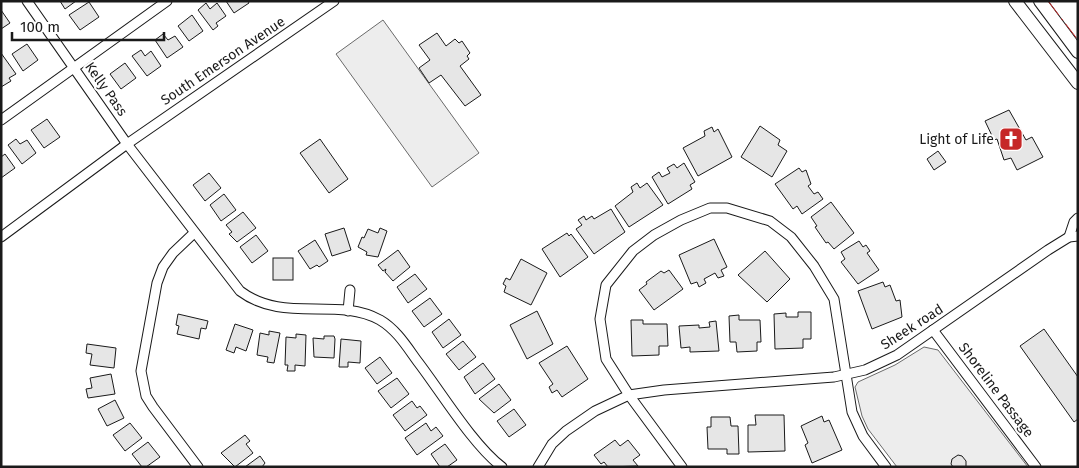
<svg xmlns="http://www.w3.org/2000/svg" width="1079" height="468" font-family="'Fira Sans',sans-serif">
	<rect width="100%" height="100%" fill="#fff"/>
	<g fill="#ededed" stroke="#6a6a6a">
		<polygon points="383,20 479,153 432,187 336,54"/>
		<polygon points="924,347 938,350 1028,467 897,467 868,429 862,416 855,387 858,382 895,365"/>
	</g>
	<g fill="#e6e6e6" stroke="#1a1a1a">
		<polygon points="60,1 76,1 65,9"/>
		<polygon points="226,1 248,1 249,3 234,13"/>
		<polygon points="89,2 99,17 80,30 69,15"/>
		<polygon points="206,3 210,9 217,3 226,16 216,23 218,26 213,30 198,10"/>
		<polygon points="1,10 10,23 1,29"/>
		<polygon points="192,15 203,31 189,41 178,26"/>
		<polygon points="437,33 446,46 455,39 459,43 462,41 470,53 467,56 469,59 460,66 481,95 465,106 441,75 429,83 419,68 430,60 419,45"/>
		<polygon points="163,34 168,40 175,36 183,47 167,58 155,40"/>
		<polygon points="27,44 38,60 23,71 12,54"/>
		<polygon points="141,50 145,56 151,51 161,66 147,76 132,56"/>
		<polygon points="1,53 16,74 9,78 11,81 1,87"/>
		<polygon points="125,63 136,78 121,89 110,74"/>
		<polygon points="1009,110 1026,140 1032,137 1043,157 1017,170 1011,158 1004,160 997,139 994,140 985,121"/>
		<polygon points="47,119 60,137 44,148 31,130"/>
		<polygon points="760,126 780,140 778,145 787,151 772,177 741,157"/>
		<polygon points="712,127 714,132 718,129 732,157 698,176 683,148 705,136 704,131"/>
		<polygon points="16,139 20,144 27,140 36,153 22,164 8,145"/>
		<polygon points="320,139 348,179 329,193 300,153"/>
		<polygon points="938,151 946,162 934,170 927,159"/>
		<polygon points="5,154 15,168 1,178 1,157"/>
		<polygon points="684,163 695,182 690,185 692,189 668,204 652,177 659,172 662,177 670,173 667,168 674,164 677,168"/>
		<polygon points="799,168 802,172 806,170 811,184 808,186 814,194 818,192 823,199 802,214 797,206 793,209 775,184"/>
		<polygon points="209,173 221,188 205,201 193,185"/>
		<polygon points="637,183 640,188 647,183 663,205 629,227 615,206 633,192 631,187"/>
		<polygon points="224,194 236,210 221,221 210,205"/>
		<polygon points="831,202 854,233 834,249 828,242 826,243 815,227 817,226 811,217"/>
		<polygon points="611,209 625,232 594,254 576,229 582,225 578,220 584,216 586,220 592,216 594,219"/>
		<polygon points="243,212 256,228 237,242 229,234 232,232 226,225"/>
		<polygon points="344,228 351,250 332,256 325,234"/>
		<polygon points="380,228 387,231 378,257 366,255 367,252 358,247 362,237 364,238 368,229 378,233"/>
		<polygon points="567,233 569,236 571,234 588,257 560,277 542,249"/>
		<polygon points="256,235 268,251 252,263 240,247"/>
		<polygon points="714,239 727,267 721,270 724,276 718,278 715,273 704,279 706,283 699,287 697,282 691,284 679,255"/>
		<polygon points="315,240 328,261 319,267 317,265 310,269 298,251"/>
		<polygon points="859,241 863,247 866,245 870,251 867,253 879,270 858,284 841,262 845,259 841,252"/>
		<polygon points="398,250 410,267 393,281 385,272 386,269 383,271 378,265"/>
		<polygon points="765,251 790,279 767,302 738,275"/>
		<rect x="273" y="258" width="20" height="22"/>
		<polygon points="521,259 547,273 531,305 504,292 506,286 503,284 506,278 510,280"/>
		<polygon points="669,270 683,289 654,310 639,290 647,284 646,282 661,271 664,273"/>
		<polygon points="415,274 427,289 408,303 397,287"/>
		<polygon points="883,282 885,287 890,285 896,301 900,300 902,317 872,329 858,291"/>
		<polygon points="430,298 442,314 424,327 412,311"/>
		<polygon points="537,311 553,344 527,359 510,325"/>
		<polygon points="798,312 811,312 811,339 803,339 803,348 775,349 774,314 786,313 786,317 798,317"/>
		<polygon points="178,314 208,321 206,329 201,328 199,339 177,334 179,326 176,325"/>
		<polygon points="739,315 739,320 760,320 761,342 757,342 757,351 737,352 736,342 730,342 729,316"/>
		<polygon points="449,319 461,335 443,348 432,332"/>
		<polygon points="631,320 643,320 643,324 667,324 668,346 659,346 659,355 632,356"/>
		<polygon points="716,321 719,351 690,352 690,347 681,348 679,326 699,325 699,328 710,327 709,322"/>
		<polygon points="235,324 253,330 246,351 236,347 234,353 226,350"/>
		<polygon points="1044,329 1078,377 1078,419 1074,422 1020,346"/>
		<polygon points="269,331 280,333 274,363 267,362 268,357 257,355 260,333 269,335"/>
		<polygon points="296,334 306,335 305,366 295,365 295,371 287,371 288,365 285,365 286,337 296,338"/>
		<polygon points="324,336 334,336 335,339 334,358 314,357 313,338 324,339"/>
		<polygon points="341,339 361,341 360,363 348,362 348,367 339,367"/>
		<polygon points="463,341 476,357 459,370 446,354"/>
		<polygon points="87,344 116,348 114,368 90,365 92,354 86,353"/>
		<polygon points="567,346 588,379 562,397 557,390 552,393 549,387 553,384 539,363"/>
		<polygon points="380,357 392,373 377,384 365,368"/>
		<polygon points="483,363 495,379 475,394 464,377"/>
		<polygon points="111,374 115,394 88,398 86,389 92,388 90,378"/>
		<polygon points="397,378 409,394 391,408 378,391"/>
		<polygon points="499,384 511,400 494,413 479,399"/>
		<polygon points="115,400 124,418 107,426 98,409"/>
		<polygon points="412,401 417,408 420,406 427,415 405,431 393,415"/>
		<polygon points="514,409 526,425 509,437 497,421"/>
		<polygon points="755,415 784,415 785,451 748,452 748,425 756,425"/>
		<polygon points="822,416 824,422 829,420 842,450 812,463 805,445 808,443 801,426"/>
		<polygon points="711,417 730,417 731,426 738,426 739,454 727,454 727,449 708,449 707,427 711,427"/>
		<polygon points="130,423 142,438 125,451 113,435"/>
		<polygon points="426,423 431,431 436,427 443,436 417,455 405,438"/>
		<polygon points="245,435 250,441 246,444 253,453 235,467 221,453"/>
		<polygon points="615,440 620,446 628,440 640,455 633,460 638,466 608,467 604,462 601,464 594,455"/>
		<polygon points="148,442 160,457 146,467 142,467 132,454"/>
		<polygon points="445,444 457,460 447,467 440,467 431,454"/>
		<polygon points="958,455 962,456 966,461 966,467 953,467 951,464 952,459"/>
		<polygon points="260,456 265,463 262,467 245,467"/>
	</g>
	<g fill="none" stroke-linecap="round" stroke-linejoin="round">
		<g stroke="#1a1a1a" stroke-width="11">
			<g id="minor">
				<path d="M27 1 127 144 240 291C284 324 336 296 380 320 397 330 407 347 418 362 441 392 473 445 502 467"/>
				<polyline points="1,120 167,1"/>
				<polyline points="194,233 173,253 163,267 157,283 141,371 146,396 153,407 198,467"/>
				<polyline points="1,237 127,144 334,1"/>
				<polyline points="1069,237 1074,222 1078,218"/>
				<polyline points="348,311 350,290"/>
				<polyline points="933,330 1036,467"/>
				<polyline points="538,467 552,444 566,431 595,411 629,395 664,390 834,377 865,370 897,355 1048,250 1069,237 1078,236"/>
				<polyline points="682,467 629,395 606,359 600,319 606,285 633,251 654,235 681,220 710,208 727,208 770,221 791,237 814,266 834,299 852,412 863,436 886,467"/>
			</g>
		</g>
		<g stroke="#1a1a1a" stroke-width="14">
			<g id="secondary">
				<polyline points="1015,1 1078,83"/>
				<polyline points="1040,1 1078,52"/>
			</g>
		</g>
		<use href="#minor" stroke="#fff" stroke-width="9"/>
		<use href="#secondary" stroke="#fff" stroke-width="12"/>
		<polyline stroke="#1a1a1a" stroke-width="1" stroke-dasharray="6 2.5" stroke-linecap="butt" points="1077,467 1078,466"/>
		<polyline stroke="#c62828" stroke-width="1" stroke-dasharray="18 4 2.5 4" stroke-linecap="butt" points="1048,1 1078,40"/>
	</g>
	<defs>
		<g id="church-square" transform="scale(1.25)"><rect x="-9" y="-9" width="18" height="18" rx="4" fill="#c62828" stroke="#fff"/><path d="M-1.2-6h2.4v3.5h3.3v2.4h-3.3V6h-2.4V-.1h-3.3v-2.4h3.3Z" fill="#fff"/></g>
	</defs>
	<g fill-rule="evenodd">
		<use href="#church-square" x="1011" y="139"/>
	</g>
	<g text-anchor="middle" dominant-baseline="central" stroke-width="4" stroke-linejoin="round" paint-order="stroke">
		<g font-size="14" fill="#1a1a1a" stroke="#fff">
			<text transform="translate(223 61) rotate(-34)">South Emerson Avenue</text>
			<text transform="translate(106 89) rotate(55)">Kelly Pass</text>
			<text transform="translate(912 327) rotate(-33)">Sheek road</text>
			<text transform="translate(996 390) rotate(53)">Shoreline Passage</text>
		</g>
		<g font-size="14" fill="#1a1a1a" stroke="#fff" text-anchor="end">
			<text x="994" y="139">Light of Life</text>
		</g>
	</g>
	<rect width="1079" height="468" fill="none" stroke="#1a1a1a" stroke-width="5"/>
	<path d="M12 32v8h152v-8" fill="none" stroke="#1a1a1a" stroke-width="2.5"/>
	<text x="20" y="32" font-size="15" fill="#1a1a1a" stroke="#ffffff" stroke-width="4" paint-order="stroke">100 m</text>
</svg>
